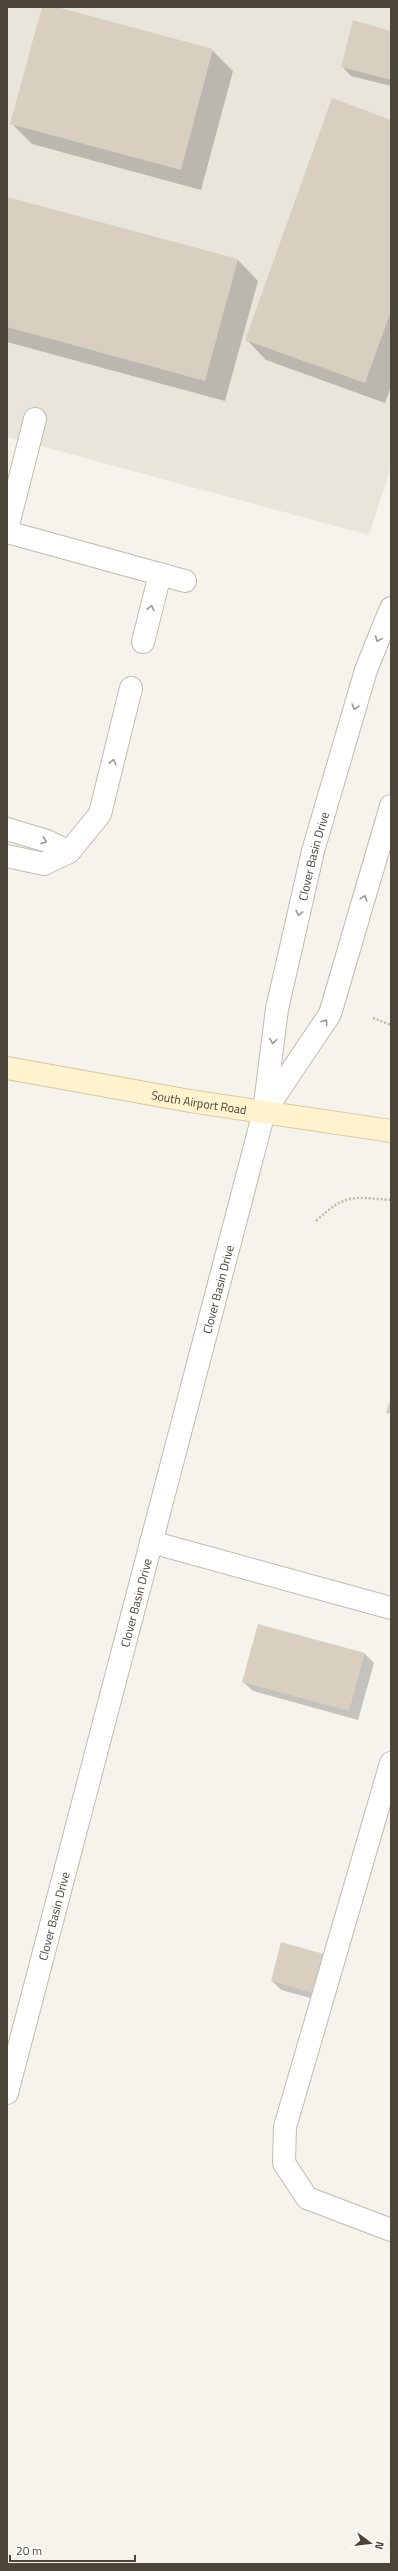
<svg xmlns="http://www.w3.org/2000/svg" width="398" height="2571" font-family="'Titillium Web',sans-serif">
	<rect width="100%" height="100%" fill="#f6f3ec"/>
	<polygon fill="#eae5da" points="7,7 391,7 391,467 369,535 7,437"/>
	<g fill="#0003">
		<polygon points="43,7 53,7 212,50 233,71 201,190 32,144 11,123"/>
		<polygon points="391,32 391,86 351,76 342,66"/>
		<polygon points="391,121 391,387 385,403 266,360 246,339"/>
		<polygon points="7,198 238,260 258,281 225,401 7,342"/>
		<polygon points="365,1654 374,1663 358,1720 253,1691 243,1682"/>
		<polygon points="282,1943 325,2002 281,1990 272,1981"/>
	</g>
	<g fill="#d8cfc1">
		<polygon points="42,7 57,7 213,49 181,170 10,124"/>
		<polygon points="353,20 391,31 391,80 341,67"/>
		<polygon points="332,98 391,120 391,311 365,383 245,340"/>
		<polygon points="7,197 238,259 205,381 7,327"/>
		<polygon points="391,1396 391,1414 386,1413"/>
		<polygon points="258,1624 365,1653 349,1711 242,1682"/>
		<polygon points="281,1942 327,1955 315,1994 271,1981"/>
	</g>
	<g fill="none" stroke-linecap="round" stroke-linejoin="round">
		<g stroke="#c2bbae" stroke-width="24">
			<g id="service">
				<polyline points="7,529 35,419"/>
				<polyline points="7,532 185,581"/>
				<polyline points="143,642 160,574"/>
				<polyline points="7,829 47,841 69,852 100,814 131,688"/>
				<polyline points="7,856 44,864 69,852"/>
				<polyline points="151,1542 391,1608"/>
				<polyline points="391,1763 285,2127 284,2163 307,2198 391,2230"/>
			</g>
		</g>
		<g stroke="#c2bbae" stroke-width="24">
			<g id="tertiary">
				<polyline points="266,1109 330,1014 391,806"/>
				<path id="s1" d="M7 2093 264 1112 277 1009 313 851 366 670 391 608"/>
			</g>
		</g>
		<g stroke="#d6c79b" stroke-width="24">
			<g id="secondary">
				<path id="s2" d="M7 1068 190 1101 391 1131"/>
			</g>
		</g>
		<g stroke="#c4b79f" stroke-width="2.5" stroke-dasharray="2 2" stroke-linecap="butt">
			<polyline points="373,1018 391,1025"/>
			<path d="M316 1221C346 1193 352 1197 391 1200"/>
		</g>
		<use href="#service" stroke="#fff" stroke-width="22"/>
		<use href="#tertiary" stroke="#fff" stroke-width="22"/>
		<use href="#secondary" stroke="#fff3cd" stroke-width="22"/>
	</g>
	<defs><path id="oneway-chevron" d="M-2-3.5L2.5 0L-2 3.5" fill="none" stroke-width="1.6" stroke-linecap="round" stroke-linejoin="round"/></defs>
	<g stroke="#9c9892">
		<use href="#oneway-chevron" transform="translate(151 608) rotate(-76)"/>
		<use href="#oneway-chevron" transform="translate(378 639) rotate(112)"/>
		<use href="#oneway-chevron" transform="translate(355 707) rotate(106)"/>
		<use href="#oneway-chevron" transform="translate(113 762) rotate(-76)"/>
		<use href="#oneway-chevron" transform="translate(44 841) rotate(21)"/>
		<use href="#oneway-chevron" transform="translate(364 898) rotate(-74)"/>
		<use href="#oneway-chevron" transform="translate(299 913) rotate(103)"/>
		<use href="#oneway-chevron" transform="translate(325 1022) rotate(-56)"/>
		<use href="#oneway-chevron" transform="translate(273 1041) rotate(97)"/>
	</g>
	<g text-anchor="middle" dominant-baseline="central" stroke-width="4" stroke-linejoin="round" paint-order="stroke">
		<g font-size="12" fill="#4b4439" stroke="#fff">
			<text stroke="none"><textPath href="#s1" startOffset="1275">Clover Basin Drive</textPath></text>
			<text stroke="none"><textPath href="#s2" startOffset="195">South Airport Road</textPath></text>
			<text stroke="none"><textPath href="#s1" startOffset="831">Clover Basin Drive</textPath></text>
			<text stroke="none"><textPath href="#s1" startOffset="507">Clover Basin Drive</textPath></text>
			<text stroke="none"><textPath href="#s1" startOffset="183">Clover Basin Drive</textPath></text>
		</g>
	</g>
	<rect width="398" height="2571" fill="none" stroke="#4b4439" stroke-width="16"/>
	<g transform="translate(370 2543) rotate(105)" stroke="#ffffff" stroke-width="3" paint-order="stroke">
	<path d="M0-3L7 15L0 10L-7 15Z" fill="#4b4439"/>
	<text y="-6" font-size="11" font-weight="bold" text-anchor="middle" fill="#4b4439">N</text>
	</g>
	<path d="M10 2555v6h125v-6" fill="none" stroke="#4b4439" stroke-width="2"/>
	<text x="16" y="2555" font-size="12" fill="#4b4439" stroke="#ffffff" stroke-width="3" paint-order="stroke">20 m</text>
</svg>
